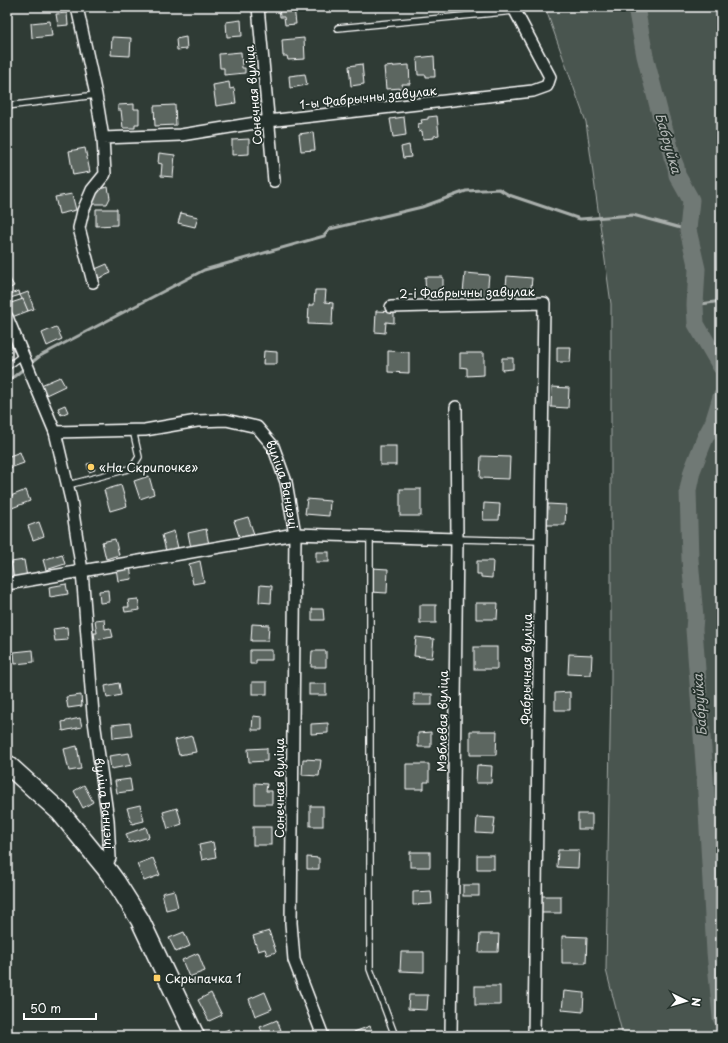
<svg xmlns="http://www.w3.org/2000/svg" width="728" height="1043" font-family="'Playpen Sans',sans-serif">
	<rect width="100%" height="100%" fill="#2f3b35"/>
	<filter id="ink" filterUnits="userSpaceOnUse"><feTurbulence type="fractalNoise" baseFrequency=".025" numOctaves="2"/><feDisplacementMap in="SourceGraphic" scale="8" xChannelSelector="R" yChannelSelector="G"/><feConvolveMatrix kernelMatrix="1 2 1 2 8 2 1 2 1" color-interpolation-filters="sRGB"/></filter>
	<g filter="url(#ink)">
		<polygon fill="#4a544f" stroke="#a4aaa7" points="545,7 721,7 721,1036 623,1036 606,970 611,679 611,304 586,122"/>
		<g fill="none" stroke-linecap="round" stroke-linejoin="round">
			<g stroke="#a9afac" stroke-width="3">
				<polyline points="721,272 721,274"/>
				<polyline points="695,305 721,301"/>
				<polyline points="7,382 40,356 204,270 324,236 330,229 422,207 466,191 499,189 509,195 580,219 633,215 688,230"/>
			</g>
			<g stroke="#707975" stroke-width="17">
				<polyline points="636,7 645,56 661,118 668,140 672,157 676,167 677,175 691,200 688,230 697,269 695,305 696,324 721,367"/>
				<polyline points="721,397 713,423 705,438 692,471 688,490 690,559 695,617 694,629 705,776 715,952 721,1018"/>
			</g>
		</g>
		<g fill="#5b6661" stroke="#fff">
			<polygon points="279,7 294,7 296,24 285,25 284,17 280,17"/>
			<polygon points="67,13 68,25 58,26 56,14"/>
			<polygon points="241,20 242,36 227,37 226,22"/>
			<polygon points="50,21 52,36 32,38 31,23"/>
			<polygon points="112,37 131,38 130,56 111,55"/>
			<polygon points="186,37 187,49 177,50 176,39"/>
			<polygon points="304,38 305,59 288,60 287,56 283,56 282,40"/>
			<polygon points="241,52 242,68 245,68 245,73 224,75 224,68 220,68 219,54"/>
			<polygon points="434,56 435,77 426,77 426,75 418,75 417,58"/>
			<polygon points="362,64 364,84 351,86 349,66"/>
			<polygon points="409,65 410,84 402,84 403,88 386,89 384,67"/>
			<polygon points="305,74 307,85 290,88 289,76"/>
			<polygon points="229,82 230,89 234,88 236,103 216,106 213,85"/>
			<polygon points="134,104 134,109 139,109 139,124 135,124 135,128 123,128 121,110 118,110 118,105"/>
			<polygon points="175,105 176,125 155,126 154,106"/>
			<polygon points="437,116 439,135 434,136 434,138 423,139 422,131 419,132 418,124 422,123 421,120 428,119 428,117"/>
			<polygon points="404,117 406,135 393,137 390,119"/>
			<polygon points="313,132 315,150 301,151 299,134"/>
			<polygon points="249,139 249,154 232,155 232,140"/>
			<polygon points="409,145 411,157 403,158 401,147"/>
			<polygon points="85,148 90,172 73,175 69,151"/>
			<polygon points="159,153 175,155 173,177 161,176 162,164 158,163"/>
			<polygon points="108,187 110,198 107,204 93,204 93,197 98,189"/>
			<polygon points="72,194 76,210 59,214 55,197"/>
			<polygon points="96,209 117,209 117,225 96,226"/>
			<polygon points="181,213 198,217 195,227 178,223"/>
			<polygon points="107,264 111,273 97,279 93,270"/>
			<polygon points="465,273 489,275 487,295 463,293"/>
			<polygon points="7,276 8,276 14,286 7,290"/>
			<polygon points="507,276 532,278 530,298 505,296"/>
			<polygon points="425,277 443,277 443,297 426,297"/>
			<polygon points="315,290 326,290 325,302 333,303 332,325 308,324 309,305 314,305"/>
			<polygon points="19,291 20,295 7,299 7,295"/>
			<polygon points="28,292 34,309 28,311 20,295"/>
			<polygon points="23,299 28,311 12,317 8,304"/>
			<polygon points="376,311 394,312 394,323 386,322 385,333 375,332"/>
			<polygon points="56,327 62,339 47,346 42,333"/>
			<polygon points="557,347 571,347 570,362 557,362"/>
			<polygon points="264,351 277,352 277,364 263,364"/>
			<polygon points="388,351 409,352 409,373 388,372"/>
			<polygon points="460,353 484,353 484,375 467,376 467,368 460,367"/>
			<polygon points="502,358 513,358 513,369 502,370"/>
			<polygon points="60,377 65,386 46,395 41,385"/>
			<polygon points="552,387 569,388 568,408 551,407"/>
			<polygon points="65,405 68,412 61,415 58,408"/>
			<rect x="380" y="446" width="16" height="19"/>
			<polygon points="20,452 24,463 7,469 7,457"/>
			<polygon points="481,456 510,457 509,479 480,478"/>
			<polygon points="92,463 95,470 89,472 87,464"/>
			<polygon points="149,476 154,494 140,499 134,481"/>
			<polygon points="121,485 127,506 110,511 104,490"/>
			<rect x="400" y="489" width="21" height="27"/>
			<polygon points="26,490 30,501 12,508 8,497"/>
			<polygon points="307,499 330,501 329,516 305,514"/>
			<polygon points="484,503 500,504 499,520 483,520"/>
			<polygon points="548,504 566,505 565,525 547,525"/>
			<polygon points="248,517 254,534 240,539 234,521"/>
			<polygon points="39,522 44,536 33,540 28,526"/>
			<polygon points="206,529 209,545 191,548 188,533"/>
			<polygon points="174,531 178,548 166,551 162,535"/>
			<polygon points="115,539 119,555 106,559 102,542"/>
			<rect x="316" y="552" width="13" height="10"/>
			<polygon points="62,554 65,564 46,570 43,560"/>
			<polygon points="24,560 27,577 14,579 11,562"/>
			<polygon points="200,561 204,582 193,584 189,564"/>
			<polygon points="477,561 493,561 492,578 481,577 481,574 477,574"/>
			<polygon points="130,566 132,579 118,581 116,568"/>
			<polygon points="372,568 388,569 387,593 370,592"/>
			<polygon points="66,584 68,594 50,597 49,587"/>
			<polygon points="260,585 272,586 271,603 259,602"/>
			<polygon points="108,590 109,602 100,603 99,591"/>
			<polygon points="138,599 140,610 125,612 124,607 129,607 128,600"/>
			<polygon points="476,603 498,603 497,619 476,619"/>
			<rect x="420" y="605" width="16" height="18"/>
			<polygon points="312,609 323,609 324,620 312,620"/>
			<polygon points="104,619 105,629 110,628 110,629 111,629 113,637 95,640 94,633 97,633 95,620"/>
			<polygon points="252,624 269,625 268,641 251,641"/>
			<polygon points="67,627 68,640 55,641 53,629"/>
			<polygon points="416,637 434,639 432,658 414,656"/>
			<rect x="474" y="647" width="23" height="22"/>
			<polygon points="33,650 34,662 15,664 14,652"/>
			<polygon points="250,650 272,650 272,660 256,660 256,664 250,664"/>
			<polygon points="312,651 326,651 326,667 311,667"/>
			<polygon points="569,654 592,655 591,675 568,674"/>
			<rect x="252" y="682" width="15" height="12"/>
			<polygon points="119,683 121,695 107,698 105,686"/>
			<rect x="309" y="684" width="17" height="11"/>
			<polygon points="570,692 570,710 555,710 555,693"/>
			<rect x="414" y="694" width="18" height="11"/>
			<polygon points="81,695 82,706 68,708 66,697"/>
			<polygon points="253,716 262,717 262,730 252,730"/>
			<polygon points="80,718 82,727 63,731 62,722"/>
			<polygon points="130,723 132,736 113,738 112,725"/>
			<polygon points="328,723 328,733 311,734 311,724"/>
			<polygon points="470,731 497,731 496,755 470,755"/>
			<polygon points="431,732 431,747 418,747 418,733"/>
			<polygon points="192,736 196,752 179,755 175,740"/>
			<polygon points="77,746 81,769 69,771 64,749"/>
			<polygon points="267,748 267,761 249,762 248,749"/>
			<polygon points="129,753 132,765 111,769 109,756"/>
			<polygon points="303,759 321,760 319,776 302,775"/>
			<polygon points="406,764 429,764 429,782 424,782 424,789 406,789"/>
			<polygon points="477,765 492,766 491,783 476,783"/>
			<polygon points="130,779 132,791 117,793 115,781"/>
			<polygon points="255,783 267,784 266,791 272,791 272,804 255,804"/>
			<polygon points="84,785 93,802 83,808 74,791"/>
			<polygon points="140,805 144,821 132,824 127,808"/>
			<rect x="310" y="806" width="13" height="20"/>
			<polygon points="177,808 182,824 168,829 163,812"/>
			<rect x="578" y="814" width="14" height="15"/>
			<polygon points="477,817 495,818 493,834 476,833"/>
			<polygon points="146,827 149,837 129,843 126,834"/>
			<rect x="253" y="827" width="18" height="18"/>
			<polygon points="213,842 216,857 202,860 199,845"/>
			<polygon points="558,850 579,850 578,868 557,867"/>
			<rect x="410" y="852" width="20" height="15"/>
			<rect x="477" y="855" width="17" height="14"/>
			<polygon points="307,857 319,858 319,869 307,869"/>
			<polygon points="153,858 160,875 144,881 137,864"/>
			<rect x="463" y="885" width="16" height="11"/>
			<polygon points="174,890 178,907 166,910 162,893"/>
			<polygon points="431,891 432,904 413,905 413,892"/>
			<rect x="539" y="896" width="22" height="17"/>
			<polygon points="269,931 276,952 267,955 265,949 258,951 253,936"/>
			<polygon points="184,932 190,946 176,952 169,938"/>
			<polygon points="480,934 499,934 498,952 479,952"/>
			<polygon points="562,936 587,937 586,963 562,963"/>
			<polygon points="401,952 424,952 424,972 400,971"/>
			<polygon points="198,953 205,971 189,977 182,960"/>
			<rect x="475" y="986" width="25" height="19"/>
			<polygon points="564,991 584,993 583,1012 562,1010"/>
			<polygon points="265,992 272,1009 255,1016 249,999"/>
			<polygon points="211,993 222,1015 209,1021 198,1000"/>
			<polygon points="409,995 428,995 427,1010 408,1009"/>
			<polygon points="277,1020 281,1030 264,1036 260,1027"/>
			<polygon points="370,1026 374,1036 356,1036 354,1032"/>
			<polygon points="229,1029 232,1036 218,1036 217,1035"/>
			<rect x="407" y="1032" width="20" height="4"/>
		</g>
		<g fill="none" stroke-linecap="round" stroke-linejoin="round">
			<g stroke="#fff" stroke-width="8">
				<g id="service">
					<polyline points="338,28 515,11"/>
					<polyline points="7,106 96,95"/>
					<polyline points="7,367 23,355"/>
					<polyline points="68,485 132,468 139,457 133,430"/>
					<polyline points="370,536 370,969 395,1036"/>
					<polyline points="457,539 541,541"/>
				</g>
			</g>
			<g stroke="#fff" stroke-width="14">
				<g id="minor">
					<polyline points="77,7 96,95 103,138"/>
					<polyline points="258,7 274,181"/>
					<polyline points="93,282 79,228 83,211 92,190 105,174 103,138 181,135 268,121 533,91 547,86 550,77 513,7"/>
					<polyline points="391,307 544,303 534,1036"/>
					<path id="s1" d="M7 317 55 432 71 500 82 571 93 714 108 820 110 858 105 867"/>
					<path id="s2" d="M55 432 145 430 197 421 226 420 257 427 273 446 286 482 295 534 291 923 294 960 323 1036"/>
					<polyline points="7,584 295,534 457,539"/>
					<polyline points="451,1036 457,539 456,407"/>
				</g>
			</g>
			<g stroke="#fff" stroke-width="21">
				<polyline id="primary" points="7,764 60,812 105,867 116,882 140,920 195,1036"/>
			</g>
			<use href="#service" stroke="#26332d" stroke-width="5.5"/>
			<use href="#minor" stroke="#26332d" stroke-width="11"/>
			<use href="#primary" stroke="#26332d" stroke-width="18"/>
		</g>
	</g>
	<g fill="#ffd166" stroke="#26332d" stroke-width="1.5">
		<circle cx="91" cy="467" r="4"/>
		<rect x="153" y="974" width="8" height="8" rx="2"/>
	</g>
	<g text-anchor="middle" dominant-baseline="central" stroke-width="3.5" stroke-linejoin="round" paint-order="stroke">
		<g font-size="12" fill="#fff" stroke="#26332d">
			<text transform="translate(253 95) rotate(-95)">Сонечная вуліца</text>
			<text transform="translate(368 97) rotate(-6)">1-ы Фабрычны завулак</text>
			<text transform="translate(467 292) rotate(-1)">2-і Фабрычны завулак</text>
			<text stroke="none"><textPath href="#s2" startOffset="268">вуліца Ванцэці</textPath></text>
			<text transform="translate(526 669) rotate(-89)">Фабрычная вуліца</text>
			<text transform="translate(442 721) rotate(-89)">Мэблевая вуліца</text>
			<text transform="translate(279 788) rotate(-90)">Сонечная вуліца</text>
			<text stroke="none"><textPath href="#s1" startOffset="500">вуліца Ванцэці</textPath></text>
		</g>
		<g font-size="12" fill="#fff" stroke="#26332d" text-anchor="start">
			<text x="99" y="467">«На Скрипочке»</text>
			<text x="165" y="978">Скрыпачка 1</text>
		</g>
		<g font-size="13" font-style="italic" fill="#b8bcba" stroke="#26332d">
			<text transform="translate(669 143) rotate(74)">Бабруйка</text>
			<text transform="translate(699 705) rotate(-94)">Бабруйка</text>
		</g>
	</g>
	<rect width="728" height="1043" fill="none" stroke="#26332d" stroke-width="24"/>
	<rect x="12" y="12" width="704" height="1019" fill="none" stroke="#fff" stroke-width="1.5" filter="url(#ink)"/>
	<g transform="translate(686 1001) rotate(95)" stroke="#26332d" stroke-width="3" paint-order="stroke">
	<path d="M0-3L7 15L0 10L-7 15Z" fill="#ffffff"/>
	<text y="-6" font-size="11" font-weight="bold" text-anchor="middle" fill="#ffffff">N</text>
	</g>
	<path d="M24 1013v6h72v-6" fill="none" stroke="#ffffff" stroke-width="2"/>
	<text x="30" y="1013" font-size="12" fill="#ffffff" stroke="#26332d" stroke-width="3" paint-order="stroke">50 m</text>
</svg>
